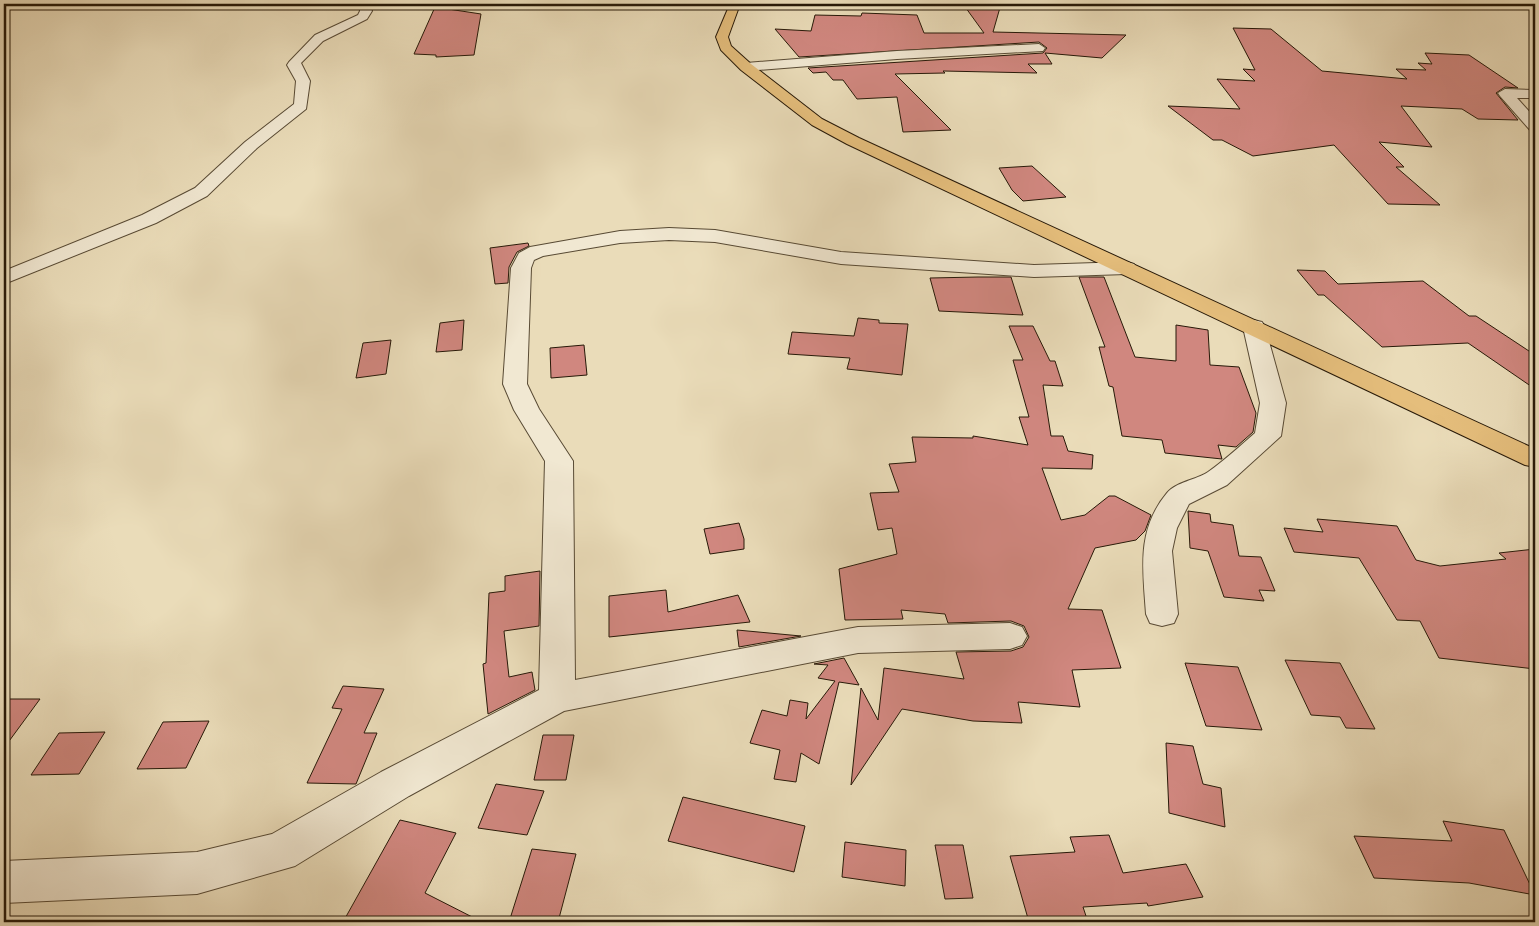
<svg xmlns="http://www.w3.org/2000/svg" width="1539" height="926" font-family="'Sorts Mill Goudy',serif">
	<rect width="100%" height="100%" fill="#eadcb9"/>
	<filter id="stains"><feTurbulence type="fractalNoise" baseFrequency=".004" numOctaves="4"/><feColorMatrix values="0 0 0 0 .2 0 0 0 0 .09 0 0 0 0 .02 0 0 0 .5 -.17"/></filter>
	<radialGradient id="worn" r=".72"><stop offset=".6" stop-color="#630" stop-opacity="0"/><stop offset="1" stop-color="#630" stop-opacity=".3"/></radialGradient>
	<g fill="#d0877f" stroke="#271908">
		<polygon points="963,4 1001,4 993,32 1126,35 1102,58 1045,53 1052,64 1028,64 1037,73 943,71 945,73 895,74 951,130 903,132 897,97 857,99 843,80 833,80 826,72 813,73 808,68 1043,53 1047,48 1039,42 799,57 775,29 811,31 815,15 861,16 862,13 917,15 924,33 984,33"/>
		<polygon points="435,7 481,14 474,55 436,57 436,55 414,54"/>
		<polygon points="1233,28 1271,29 1322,71 1407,79 1396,69 1426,70 1418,63 1432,64 1425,53 1469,55 1518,88 1505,87 1496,93 1518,120 1478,119 1462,109 1401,106 1432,147 1379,142 1404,167 1396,167 1440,205 1388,204 1334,145 1253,156 1222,140 1213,140 1168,106 1240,109 1217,79 1255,81 1243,69 1255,70"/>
		<polygon points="1032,166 1066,197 1023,201 1012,190 999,168"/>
		<polygon points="528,243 529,246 517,252 509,267 508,283 495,284 490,248"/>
		<polygon points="1297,270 1325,271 1338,284 1423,281 1469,316 1476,316 1535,355 1535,389 1468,343 1382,347 1324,295 1318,295"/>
		<polygon points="978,277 1011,277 1023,315 939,311 930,278"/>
		<polygon points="1079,277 1104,277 1135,357 1176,361 1176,325 1208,330 1210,365 1239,367 1256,413 1253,432 1236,447 1218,445 1222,459 1165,453 1162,440 1122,436 1113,387 1109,386 1099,347 1105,347"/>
		<polygon points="858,318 879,320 879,323 908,324 902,375 847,369 850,358 788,354 792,332 854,336"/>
		<polygon points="464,320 462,350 436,352 440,323"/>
		<polygon points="1009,326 1033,326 1050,361 1055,361 1063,386 1043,385 1051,436 1063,436 1068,451 1093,455 1092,469 1042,468 1061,520 1085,515 1109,496 1115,496 1151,515 1145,531 1136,540 1095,548 1068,609 1102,610 1121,668 1072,670 1080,707 1018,702 1022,723 973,721 902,709 851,785 861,688 878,720 884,668 964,679 956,652 1011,651 1023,647 1029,637 1024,626 1011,621 948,623 945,614 901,610 903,619 845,620 839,569 897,554 892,528 878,530 870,493 899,492 889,464 916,462 912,437 973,438 973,436 1028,445 1019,417 1029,417 1013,360 1023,360"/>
		<polygon points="391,340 386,374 356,378 363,343"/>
		<polygon points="584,345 587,375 551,378 550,348"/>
		<polygon points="1188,511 1210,514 1211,522 1233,525 1239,556 1261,557 1275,591 1259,590 1264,601 1224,597 1208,551 1190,548"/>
		<polygon points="1317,519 1397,526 1416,560 1440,566 1506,559 1499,553 1535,549 1535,669 1439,658 1420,621 1397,620 1359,558 1294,552 1284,528 1323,532"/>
		<polygon points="739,523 744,539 744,549 710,554 704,529"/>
		<polygon points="540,571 539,626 504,631 509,677 532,672 535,690 488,714 483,664 486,663 489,593 505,591 505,576"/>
		<polygon points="666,590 668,612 738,595 750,622 609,637 609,596"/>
		<polygon points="737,630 801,636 739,647"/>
		<polygon points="844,658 859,685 839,682 819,764 801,753 796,782 774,779 780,750 750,743 762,710 787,716 790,700 808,703 806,719 835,681 818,678 828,665 814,664"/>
		<polygon points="1285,660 1340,663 1375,729 1346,728 1340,717 1311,715"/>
		<polygon points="1185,663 1238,667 1262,730 1206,726"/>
		<polygon points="343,686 384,689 364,733 377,733 356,784 307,783 342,709 332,708"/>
		<polygon points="4,699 40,699 4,748"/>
		<polygon points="209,721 186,768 137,769 163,722"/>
		<polygon points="105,732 79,774 31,775 59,733"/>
		<polygon points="543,735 574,735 566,780 534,780"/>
		<polygon points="1166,743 1193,746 1203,784 1221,788 1225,827 1169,813"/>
		<polygon points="496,784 544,791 527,835 478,828"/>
		<polygon points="683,797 805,826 794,872 668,841"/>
		<polygon points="400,820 456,833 425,893 482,922 343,922"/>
		<polygon points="1443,821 1504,830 1535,895 1469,883 1374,878 1354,836 1452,841"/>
		<polygon points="1109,835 1123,873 1186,864 1203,897 1148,906 1147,903 1083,907 1088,922 1029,922 1010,856 1075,852 1070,837"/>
		<polygon points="845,842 906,850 905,886 842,877"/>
		<polygon points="935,845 963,845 973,898 945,899"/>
		<polygon points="532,849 576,854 558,922 509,922"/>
	</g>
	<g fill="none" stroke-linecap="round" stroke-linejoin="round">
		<g stroke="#584a34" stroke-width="2">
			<g id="minor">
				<polygon points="359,4 369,4 372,11 367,19 323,41 301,63 310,81 306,109 257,148 207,196 156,223 4,284 4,271 142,215 195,188 245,142 294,104 296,81 287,65 289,62 315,35 358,15 360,11"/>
				<polygon points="1039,44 1045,48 1043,51 897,59 746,71 739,67 746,63 897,51"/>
				<polygon points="1505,89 1535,90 1535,98 1517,98 1535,118 1535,132 1530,130 1500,96 1498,93"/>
				<polygon points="669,228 715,230 841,252 1034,265 1127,262 1134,264 1137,268 1134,272 1127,274 1034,277 841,264 715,242 669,240 620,243 543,256 534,260 531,268 527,384 539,409 573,461 575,680 858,627 1010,623 1022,627 1027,636 1022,645 1010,649 858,653 564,711 409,796 295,866 197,894 4,903 4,861 197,852 272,834 381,772 539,690 545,461 514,410 503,384 511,268 519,253 530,247 620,231"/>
				<path d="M1254 320 1262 322 1265 327 1286 403 1281 436 1227 485 1189 504 1177 528 1172 551 1178 614 1174 623 1162 626 1150 623 1146 614C1143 570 1136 530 1167 493 1176 482 1196 480 1208 472 1224 461 1240 446 1255 433L1260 403 1243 327 1246 322Z"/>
			</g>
		</g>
		<g stroke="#271908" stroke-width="2">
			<polygon id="major" points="730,4 740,4 728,37 731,46 751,64 822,119 859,138 1535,449 1535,467 1525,465 847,144 812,125 741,70 721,50 716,37"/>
		</g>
		<use href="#minor" fill="#f1e8d2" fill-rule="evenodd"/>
		<use href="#major" fill="#e5be7c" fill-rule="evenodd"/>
	</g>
	<rect width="1539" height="926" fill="none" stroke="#eadcb9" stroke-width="20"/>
	<rect x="5" y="5" width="1529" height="916" fill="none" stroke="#271908" stroke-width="2.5"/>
	<rect x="10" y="10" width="1519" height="906" fill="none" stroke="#271908"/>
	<rect width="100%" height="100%" filter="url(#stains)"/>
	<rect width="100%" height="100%" fill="url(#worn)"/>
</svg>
